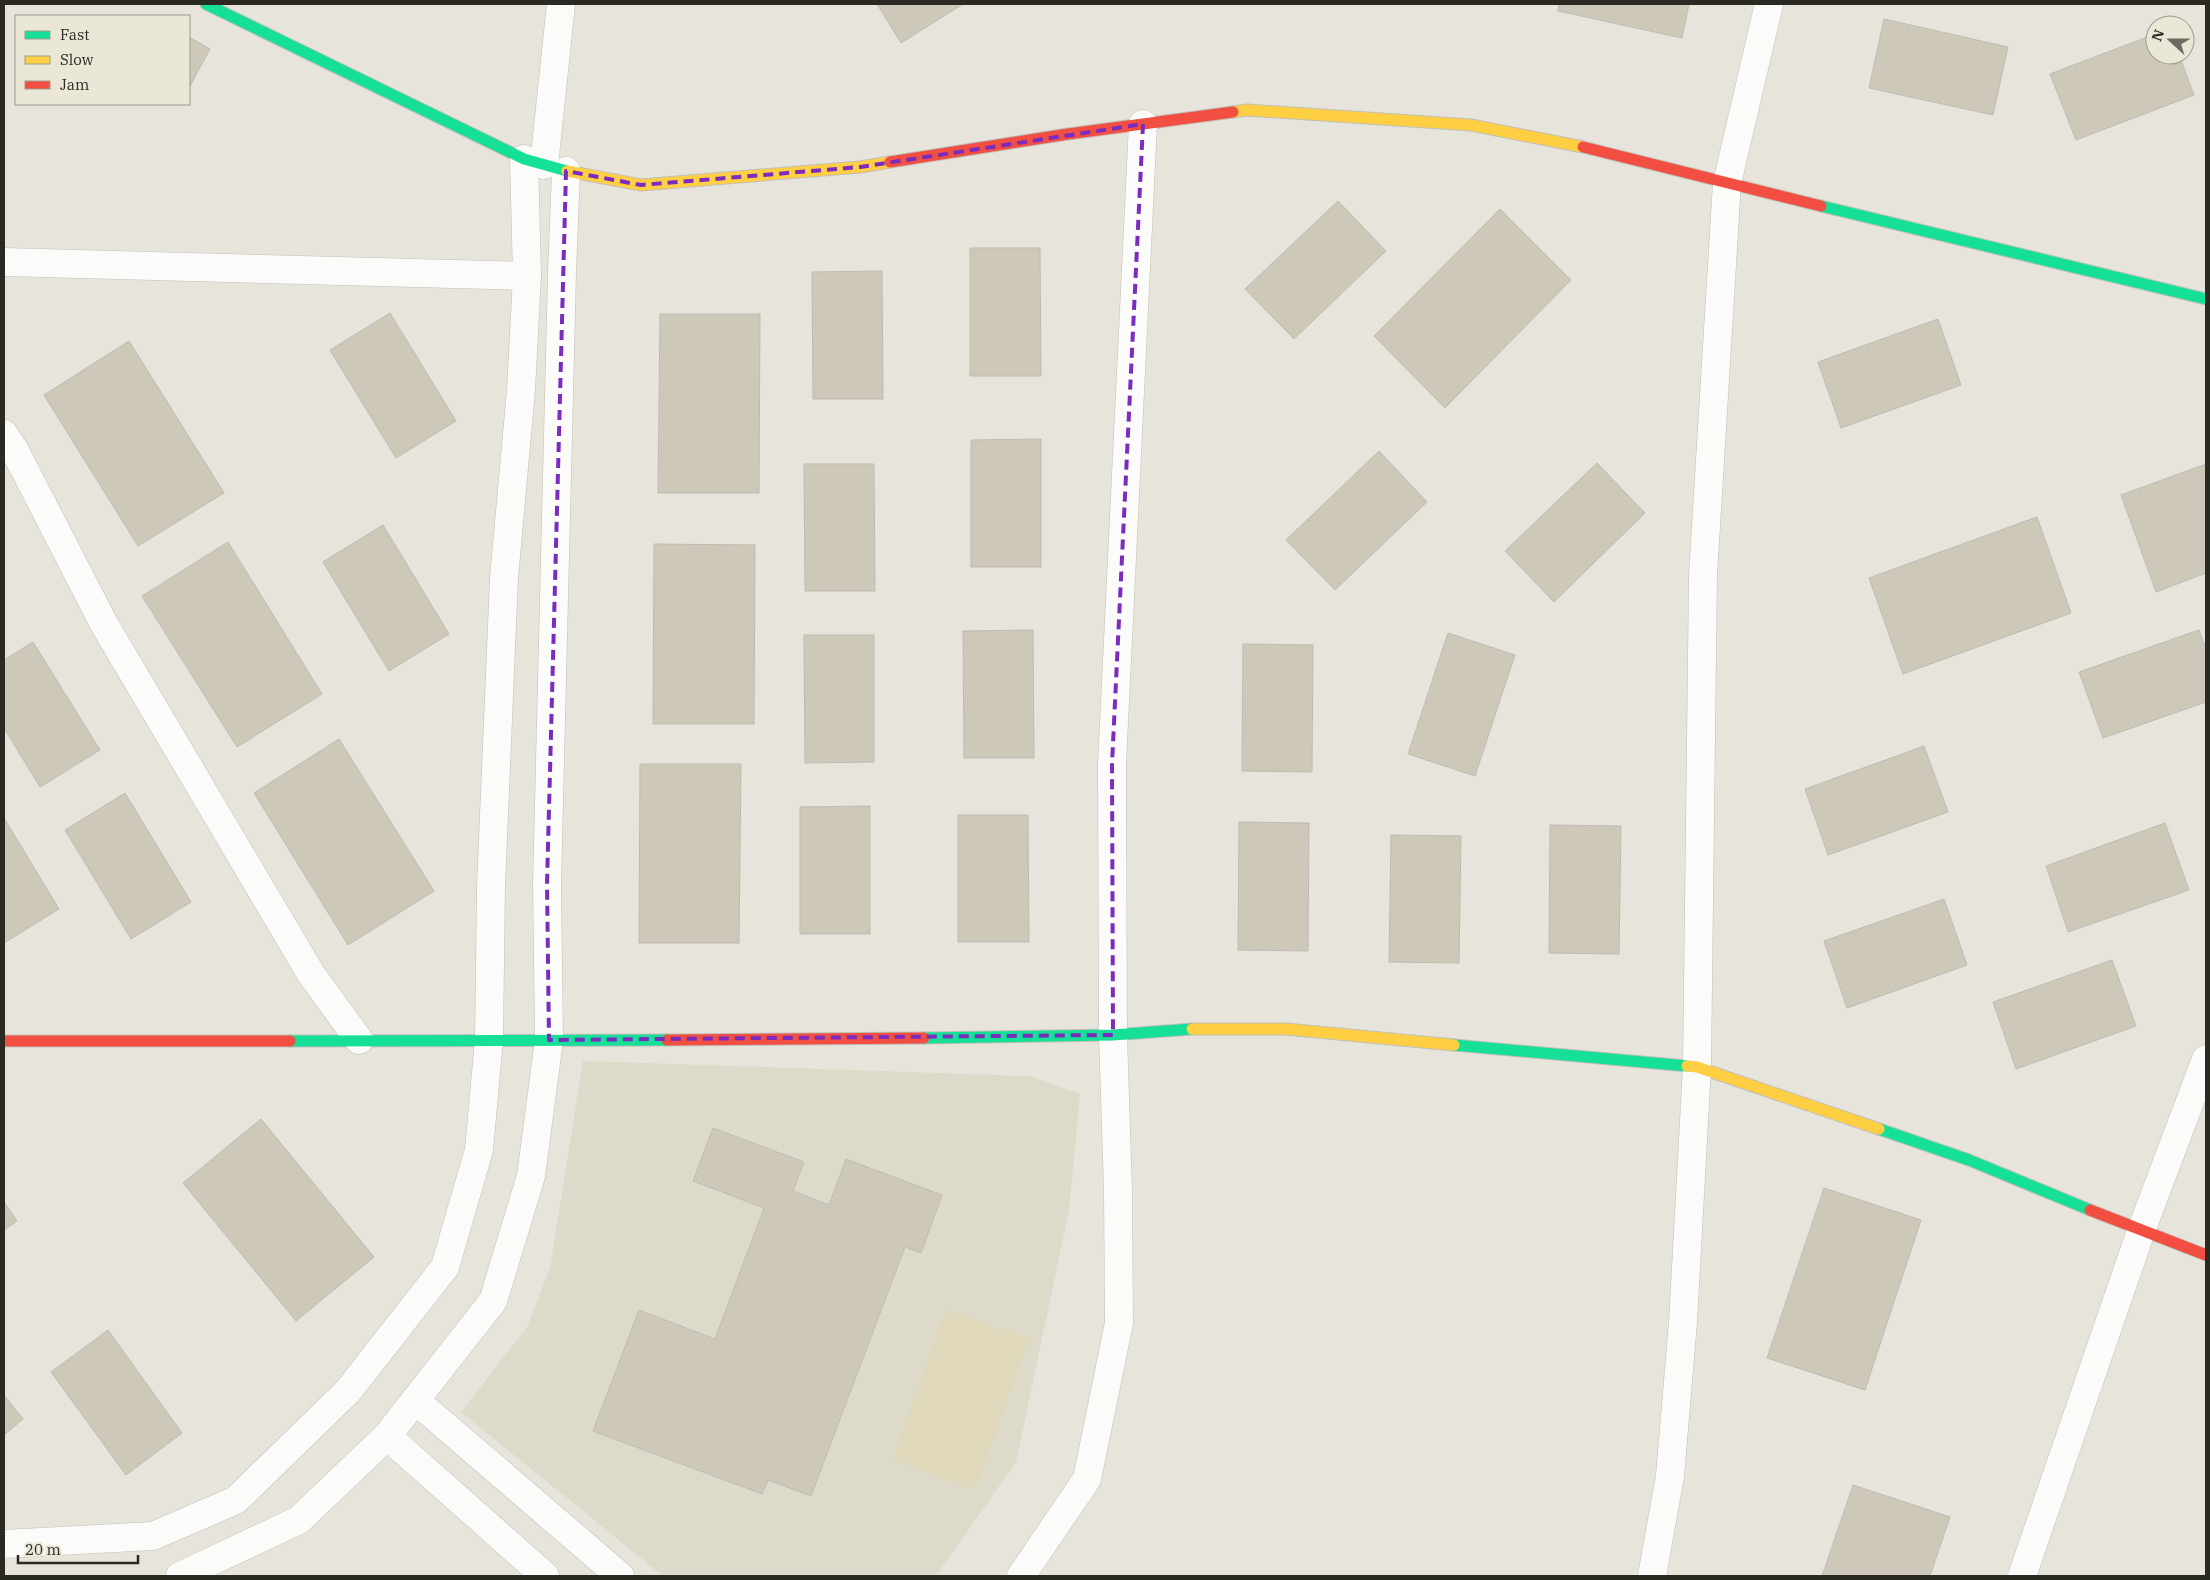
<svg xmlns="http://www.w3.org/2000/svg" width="2210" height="1580" font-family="'IBM Plex Serif',serif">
	<rect width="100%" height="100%" fill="#e6e4db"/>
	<polygon fill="#dedac9" points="583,1061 1029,1076 1080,1094 1069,1210 1016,1462 936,1576 663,1576 461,1412 527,1327 550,1268"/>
	<polygon fill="#e0d8ba" points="946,1309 1029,1339 975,1490 892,1460"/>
	<g fill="#cdc8b8" stroke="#bdbbb4">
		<polygon points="877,4 963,4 901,43"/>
		<polygon points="1559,4 1689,4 1682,38 1558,11"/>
		<polygon points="1884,19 2008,47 1993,115 1869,88"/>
		<polygon points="2155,34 2155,55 2179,55 2194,95 2076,140 2050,74"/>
		<polygon points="189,37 210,49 189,88"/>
		<polygon points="1338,201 1386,251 1294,339 1245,289"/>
		<polygon points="1500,209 1571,280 1445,408 1374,336"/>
		<polygon points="970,248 1040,248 1041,376 970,376"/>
		<polygon points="882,271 883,399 813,399 812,272"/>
		<polygon points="390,313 456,421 396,458 330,350"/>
		<polygon points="660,314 760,314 759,493 658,493"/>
		<polygon points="1938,319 1961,385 1841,428 1818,362"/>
		<polygon points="129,341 224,493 138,546 44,395"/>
		<polygon points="1041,439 1041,567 971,567 971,440"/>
		<polygon points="1379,451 1427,502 1335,590 1286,540"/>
		<polygon points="1597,463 1645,513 1554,602 1505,551"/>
		<polygon points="804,464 874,464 875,591 805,591"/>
		<polygon points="2206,464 2206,573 2156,592 2121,495"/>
		<polygon points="2037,517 2071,613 1903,674 1869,578"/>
		<polygon points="383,525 449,634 389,671 323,562"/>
		<polygon points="228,542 322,694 237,747 142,596"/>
		<polygon points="654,544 755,545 754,724 653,724"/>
		<polygon points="1033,630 1034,758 964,758 963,631"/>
		<polygon points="2199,630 2206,649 2206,702 2103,738 2079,672"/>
		<polygon points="1448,633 1515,655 1475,776 1408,754"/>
		<polygon points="804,635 874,635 874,762 805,763"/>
		<polygon points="33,642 100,750 40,787 4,728 4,660"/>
		<polygon points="1243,644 1313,645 1312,772 1242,771"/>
		<polygon points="339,739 434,891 348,945 254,793"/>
		<polygon points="1924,746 1948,812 1828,855 1805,789"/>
		<polygon points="640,764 741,764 739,943 639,943"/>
		<polygon points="125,793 191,902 131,939 65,830"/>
		<polygon points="870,806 870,934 800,934 800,807"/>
		<polygon points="958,815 1028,815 1029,942 958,942"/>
		<polygon points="4,818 59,909 4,943"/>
		<polygon points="1239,822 1309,823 1308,951 1238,950"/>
		<polygon points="2165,823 2189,890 2068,932 2046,866"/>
		<polygon points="1550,825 1621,826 1619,954 1549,953"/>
		<polygon points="1391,835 1461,836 1459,963 1389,962"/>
		<polygon points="1944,899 1967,965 1847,1008 1824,941"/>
		<polygon points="2112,960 2136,1026 2016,1069 1993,1002"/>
		<polygon points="261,1119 374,1257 296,1321 183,1183"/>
		<polygon points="713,1128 804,1162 793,1191 829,1205 846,1159 942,1195 921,1253 905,1247 811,1496 768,1480 762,1494 593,1431 639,1310 715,1339 764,1208 693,1181"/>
		<polygon points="1824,1188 1921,1220 1865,1390 1767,1358"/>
		<polygon points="4,1202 17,1221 4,1230"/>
		<polygon points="108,1330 182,1433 126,1475 51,1372"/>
		<polygon points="4,1395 23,1419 4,1435"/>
		<polygon points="1853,1485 1950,1517 1930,1576 1822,1576"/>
	</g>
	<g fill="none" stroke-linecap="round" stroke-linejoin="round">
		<g stroke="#c1bfb8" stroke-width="29">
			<g id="street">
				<polyline points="544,165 561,4"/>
				<polyline points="4,262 527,276"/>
				<polyline points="4,434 15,451 104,624 311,974 359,1040"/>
				<polyline points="415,1400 620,1576"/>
				<polyline points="387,1436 493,1301 531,1176 549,1040 547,884 562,272 566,171"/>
				<polyline points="4,1544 153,1536 236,1500 348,1391 445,1267 479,1150 489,1040 491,886 504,578 521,390 527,276 524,159"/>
				<polyline points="180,1576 299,1520 387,1436 545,1576"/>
				<polyline points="1021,1576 1087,1479 1119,1323 1118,1191 1113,1035 1112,764 1143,124"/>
				<polyline points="1652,1576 1670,1476 1683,1322 1697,1067 1703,575 1727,183 1769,4"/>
				<polyline points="2022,1576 2141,1231 2206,1059"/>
			</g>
		</g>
		<g stroke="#c1bfb8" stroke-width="13">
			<g id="fast">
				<polyline points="206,4 524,159 567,171"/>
				<polyline points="1821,206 2206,299"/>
				<polyline points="924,1038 1113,1035 1192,1029"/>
				<polyline points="290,1041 667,1040"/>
				<polyline points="1454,1045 1687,1066"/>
				<polyline points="1879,1129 1969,1160 2090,1210"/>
			</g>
		</g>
		<g stroke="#c1bfb8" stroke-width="13">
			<g id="slow">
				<polyline points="1233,112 1247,110 1471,125 1583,147"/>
				<polyline points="567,171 641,185 860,167 890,162"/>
				<polyline points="1192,1029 1286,1029 1454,1045"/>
				<polyline points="1687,1066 1697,1067 1879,1129"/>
			</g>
		</g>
		<g stroke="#c1bfb8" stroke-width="13">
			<g id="jam">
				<polyline points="1583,147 1821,206"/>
				<polyline points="890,162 1068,134 1233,112"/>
				<polyline points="667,1040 924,1038"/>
				<polyline points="4,1041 290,1041"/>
				<polyline points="2090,1210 2206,1255"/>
			</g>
		</g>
		<use href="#street" stroke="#fbfbfa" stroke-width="28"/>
		<use href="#fast" stroke="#16e098" stroke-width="11"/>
		<use href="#slow" stroke="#ffcf43" stroke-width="11"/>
		<use href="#jam" stroke="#f24e42" stroke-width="11"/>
	</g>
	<path fill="none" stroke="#7b2cbf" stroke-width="4" stroke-dasharray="10 6" stroke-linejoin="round" d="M1143 124 1112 764 1113 1035 549 1040 547 884 566 171 641 185 860 167Z"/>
	<rect width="2210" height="1580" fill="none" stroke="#2a2922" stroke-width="10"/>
	<rect x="15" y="15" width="175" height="90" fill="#ebe7d6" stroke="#9e9b8e"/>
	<rect x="25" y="31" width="25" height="8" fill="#16e098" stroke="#9e9b8e"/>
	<text x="60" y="40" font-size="15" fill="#2a2922">Fast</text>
	<rect x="25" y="56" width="25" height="8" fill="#ffcf43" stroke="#9e9b8e"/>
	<text x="60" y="65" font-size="15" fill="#2a2922">Slow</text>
	<rect x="25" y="81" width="25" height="8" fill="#f24e42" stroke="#9e9b8e"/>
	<text x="60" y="90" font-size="15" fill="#2a2922">Jam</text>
	<g transform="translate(2170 40) rotate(291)"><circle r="24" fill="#ebe7d6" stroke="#9e9b8e"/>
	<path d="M0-4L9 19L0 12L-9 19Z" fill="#6c6a63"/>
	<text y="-8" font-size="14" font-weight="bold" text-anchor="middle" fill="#2a2922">N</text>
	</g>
	<path d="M18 1555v8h120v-8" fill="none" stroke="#2a2922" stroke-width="2.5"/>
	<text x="25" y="1555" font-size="15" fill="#2a2922" stroke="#ebe7d6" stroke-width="4" paint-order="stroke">20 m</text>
</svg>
